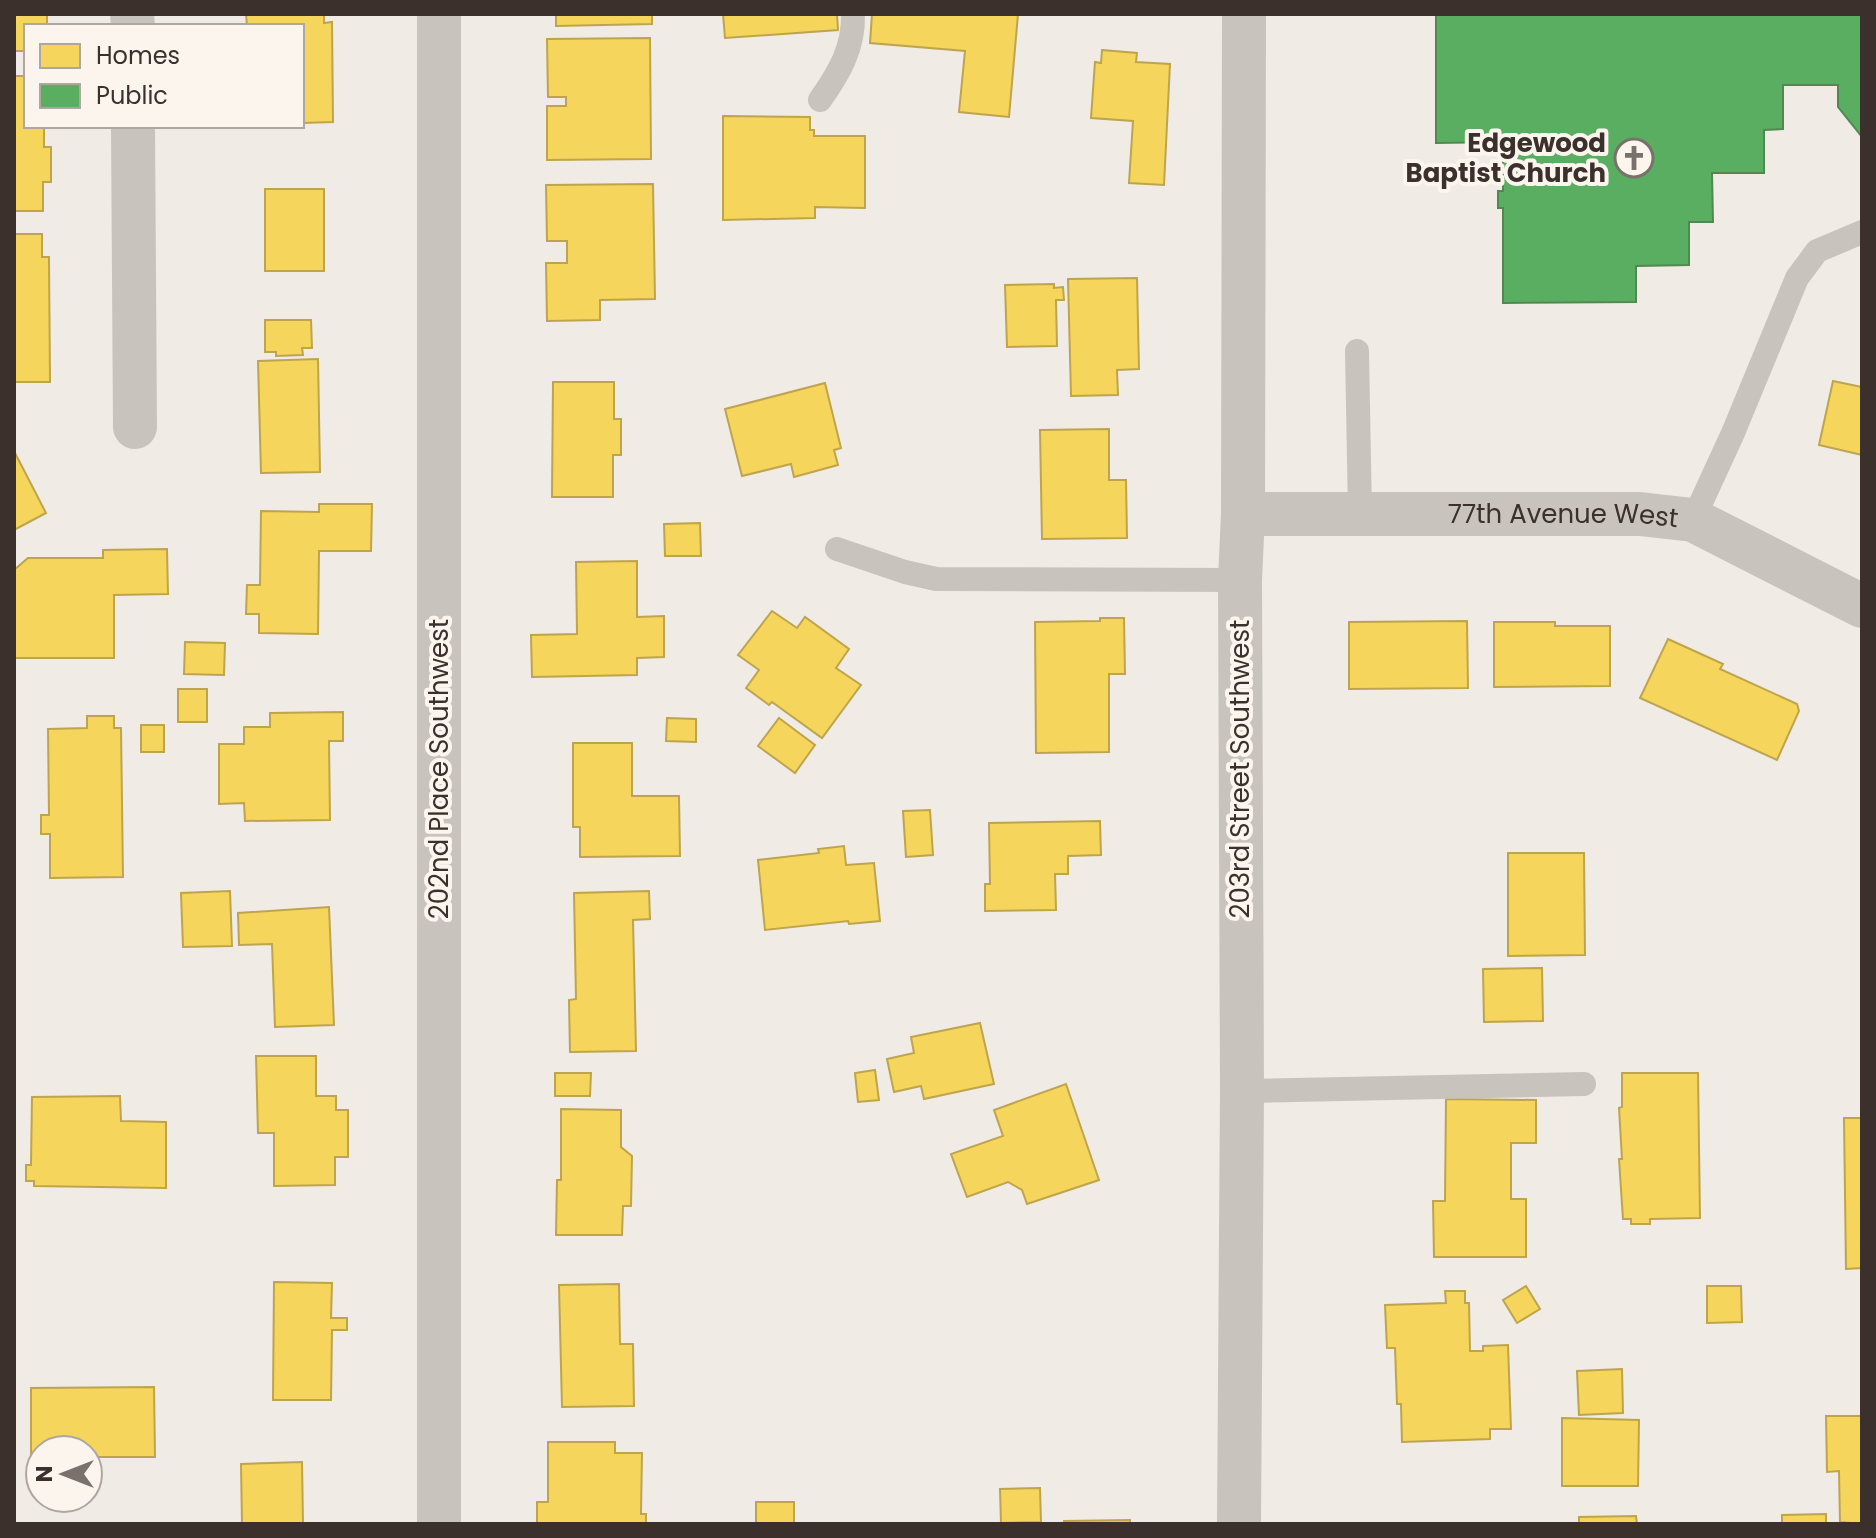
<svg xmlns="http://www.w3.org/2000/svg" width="1876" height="1538" font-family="Poppins,sans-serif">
	<rect width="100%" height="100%" fill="#f0ebe5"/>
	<g fill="#f6d55c" stroke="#bea44d" stroke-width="2">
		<polygon points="14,14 47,14 47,26 26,26 26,51 14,51"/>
		<polygon points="246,14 324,14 324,23 332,22 333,122 302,123 302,26 247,26"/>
		<polygon points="556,14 652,14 652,24 556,26"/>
		<polygon points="723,14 837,14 838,30 725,38"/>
		<polygon points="872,14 1018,14 1009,117 959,112 965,51 870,43"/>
		<polygon points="650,38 651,159 547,160 547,106 566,106 566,97 548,97 547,39"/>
		<polygon points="1102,50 1137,53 1136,62 1170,64 1164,185 1129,183 1133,121 1091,118 1095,62 1101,63"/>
		<polygon points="14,76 26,76 26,126 44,126 44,147 51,147 51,182 43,182 43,211 14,211"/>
		<polygon points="723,116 810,117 810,130 814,130 814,136 865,136 865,208 815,207 815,218 723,220"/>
		<polygon points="653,184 655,299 600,300 600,320 547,321 546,263 567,263 567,241 547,241 546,185"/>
		<rect x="265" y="189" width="59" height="82"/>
		<polygon points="14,234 42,234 42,257 49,257 50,382 14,382"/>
		<polygon points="1137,278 1139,369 1117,370 1118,395 1071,396 1068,279"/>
		<polygon points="1054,284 1054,288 1063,287 1064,300 1056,300 1057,346 1007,347 1005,285"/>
		<polygon points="265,320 311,320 312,348 302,348 303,355 276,356 276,352 265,352"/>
		<polygon points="318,359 320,472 261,473 258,361"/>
		<polygon points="1833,381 1862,387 1862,455 1819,445"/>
		<polygon points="553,382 614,382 614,419 621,419 621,455 613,455 613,497 552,497"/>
		<polygon points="825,383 841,448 834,450 838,465 794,477 791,464 742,476 725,409"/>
		<polygon points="1109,429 1109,480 1126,480 1127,538 1042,539 1040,430"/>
		<polygon points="14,451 46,513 14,530"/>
		<polygon points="319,504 372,504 371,551 319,551 318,634 259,633 259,614 246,614 247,585 260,585 261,511 319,512"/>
		<polygon points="700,523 701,556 665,556 664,524"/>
		<polygon points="167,549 168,594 114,595 114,658 14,658 14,570 28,558 103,558 103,550"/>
		<polygon points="637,561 637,617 664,616 664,657 637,658 637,675 532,677 531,635 577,634 576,562"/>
		<polygon points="772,611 797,628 805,617 849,649 836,668 861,685 822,738 772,702 769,705 746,688 759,670 738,655"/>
		<polygon points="1100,618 1124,618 1125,674 1109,674 1109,752 1036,753 1035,622 1100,621"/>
		<polygon points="1467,621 1468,688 1349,689 1349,622"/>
		<polygon points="1494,622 1555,622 1555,626 1610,626 1610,686 1494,687"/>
		<polygon points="1668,639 1723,664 1720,669 1797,704 1799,711 1777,760 1640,698"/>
		<polygon points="185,642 225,643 224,675 184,674"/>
		<rect x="178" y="689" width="29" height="33"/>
		<polygon points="343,712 343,741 329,741 330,820 245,821 244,803 219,804 219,744 244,744 244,727 270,727 270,713"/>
		<polygon points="87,716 114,716 114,728 121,728 123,877 50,878 50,834 41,834 41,815 49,815 48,729 87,728"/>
		<polygon points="667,718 696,719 696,742 666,741"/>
		<polygon points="779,718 815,745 795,773 758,746"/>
		<rect x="141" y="725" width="23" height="27"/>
		<polygon points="573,743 632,743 632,796 679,796 680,856 580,857 580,827 573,827"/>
		<polygon points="930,810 933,855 906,857 903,811"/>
		<polygon points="1100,821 1101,855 1068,856 1068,874 1055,874 1056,910 985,911 985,884 990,884 989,823"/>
		<polygon points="844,846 846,865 874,863 880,921 849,924 848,921 765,930 758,860 819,853 818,849"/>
		<polygon points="1508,853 1584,853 1585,955 1508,956"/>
		<polygon points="230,891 232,946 183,947 181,893"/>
		<polygon points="649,891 650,919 633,920 636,1051 570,1052 569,1000 576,999 574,893"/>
		<polygon points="329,907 334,1025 275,1027 272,944 239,945 238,913"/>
		<polygon points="1542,968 1543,1021 1484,1022 1483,969"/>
		<polygon points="980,1023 994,1084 924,1099 921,1086 894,1092 887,1059 914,1053 911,1037"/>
		<polygon points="256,1056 316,1056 316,1096 336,1096 336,1110 348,1110 348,1157 335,1157 335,1185 274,1186 274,1133 258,1133"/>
		<polygon points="875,1070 879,1100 858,1102 855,1073"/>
		<polygon points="555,1073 591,1073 590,1096 555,1096"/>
		<polygon points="1622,1073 1698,1073 1700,1218 1650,1219 1650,1224 1631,1224 1631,1219 1623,1219 1619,1159 1622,1159 1619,1108 1622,1107"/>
		<polygon points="1066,1084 1099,1180 1027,1204 1022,1190 1008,1182 967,1197 951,1154 1003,1136 994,1110"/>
		<polygon points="120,1096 121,1121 166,1122 166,1188 34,1186 34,1181 26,1181 26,1165 31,1165 32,1097"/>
		<polygon points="1446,1099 1536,1100 1536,1143 1511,1143 1511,1199 1526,1199 1526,1257 1434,1257 1433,1201 1445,1201"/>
		<polygon points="561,1109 621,1110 621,1147 632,1156 631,1206 623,1206 622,1235 556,1235 557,1180 561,1180"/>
		<polygon points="1844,1118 1862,1118 1862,1268 1846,1269"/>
		<polygon points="274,1282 332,1283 331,1318 347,1318 347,1330 332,1330 331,1400 273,1400"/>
		<polygon points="619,1284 620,1344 633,1344 634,1406 562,1407 559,1285"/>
		<polygon points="1526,1286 1540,1309 1517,1323 1503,1300"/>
		<polygon points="1707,1286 1741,1286 1742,1322 1707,1323"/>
		<polygon points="1445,1291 1465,1291 1465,1303 1469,1303 1470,1351 1483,1351 1483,1346 1508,1345 1511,1429 1490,1429 1490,1439 1402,1442 1401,1404 1397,1404 1395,1348 1387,1348 1385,1305 1446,1303"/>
		<polygon points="1622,1369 1623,1413 1579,1415 1577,1371"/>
		<polygon points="154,1387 155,1457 88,1457 88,1450 40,1450 40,1457 31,1457 31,1388"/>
		<polygon points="1826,1416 1862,1416 1862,1524 1840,1522 1839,1471 1827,1472"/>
		<polygon points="1562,1418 1639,1420 1638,1486 1562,1486"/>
		<polygon points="548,1442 615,1442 615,1453 642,1453 641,1514 646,1514 646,1524 537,1524 537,1502 548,1502"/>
		<polygon points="302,1462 303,1524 242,1524 241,1464"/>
		<polygon points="1040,1488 1041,1522 1001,1523 1000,1489"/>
		<rect x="756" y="1502" width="38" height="22"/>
		<polygon points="1826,1514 1826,1524 1782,1524 1782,1515"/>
		<polygon points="1636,1516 1637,1524 1579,1524 1579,1517"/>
		<polygon points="1130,1520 1130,1524 1064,1524 1064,1521"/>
	</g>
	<polygon fill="#5aae61" stroke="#518851" stroke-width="2" points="1436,14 1862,14 1862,137 1838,107 1838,85 1783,85 1783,129 1764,130 1764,173 1712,173 1713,222 1689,222 1689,265 1636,266 1636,302 1503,303 1503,208 1498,208 1498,191 1503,191 1503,142 1436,143"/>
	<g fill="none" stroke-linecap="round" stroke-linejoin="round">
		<g stroke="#c9c3be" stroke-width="24">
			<path d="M820 100C839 73 854 48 853 14"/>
			<polyline points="1357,351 1360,514"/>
			<polyline points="1693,520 1733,433 1797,278 1817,251 1862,232"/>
			<polyline points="837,549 905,572 936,579 1240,580"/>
			<polyline points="1242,1091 1584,1084"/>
		</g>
		<g stroke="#c9c3be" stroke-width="44">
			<polyline points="132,14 133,26"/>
			<polyline points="439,14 439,1524"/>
			<polyline points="133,126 135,427"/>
			<path id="s1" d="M1243 514H1640L1693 520 1862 606"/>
			<polyline points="1239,1524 1242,1091 1240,580 1243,514 1244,14"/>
		</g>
	</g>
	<defs>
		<g id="church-ring" transform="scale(2)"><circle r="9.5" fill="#fbf5ee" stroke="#7a716c" stroke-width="1.5"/><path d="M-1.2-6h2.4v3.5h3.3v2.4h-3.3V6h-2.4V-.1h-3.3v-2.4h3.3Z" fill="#7a716c"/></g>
	</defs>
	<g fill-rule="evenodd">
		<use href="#church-ring" x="1634" y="158"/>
	</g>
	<g text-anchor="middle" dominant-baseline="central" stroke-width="8" stroke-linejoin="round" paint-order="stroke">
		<g font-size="26" font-weight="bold" fill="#3b302b" stroke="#fbf5ee" text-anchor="end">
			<text x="1606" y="143">Edgewood<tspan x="1606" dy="30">Baptist Church</tspan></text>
		</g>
		<g font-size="26" fill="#3b302b" stroke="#fbf5ee">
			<text stroke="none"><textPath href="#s1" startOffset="320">77th Avenue West</textPath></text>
			<text transform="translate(439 769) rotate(-90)">202nd Place Southwest</text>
			<text transform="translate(1240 769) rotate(-90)">203rd Street Southwest</text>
		</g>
	</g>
	<rect width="1876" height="1538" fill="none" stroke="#3b302b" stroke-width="32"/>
	<rect x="24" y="24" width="280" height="104" fill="#fbf5ee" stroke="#aea6a0" stroke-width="2"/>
	<rect x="40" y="44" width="40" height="24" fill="#f6d55c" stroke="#aea6a0" stroke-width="2"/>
	<text x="96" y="64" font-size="24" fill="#3b302b">Homes</text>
	<rect x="40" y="84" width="40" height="24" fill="#5aae61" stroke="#aea6a0" stroke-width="2"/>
	<text x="96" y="104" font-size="24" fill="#3b302b">Public</text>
	<g transform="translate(64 1474) rotate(270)"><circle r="38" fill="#fbf5ee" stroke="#aea6a0" stroke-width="2"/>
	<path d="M0-6L14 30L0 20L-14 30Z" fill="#7a716c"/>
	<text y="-12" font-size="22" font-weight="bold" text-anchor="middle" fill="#3b302b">N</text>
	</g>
</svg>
